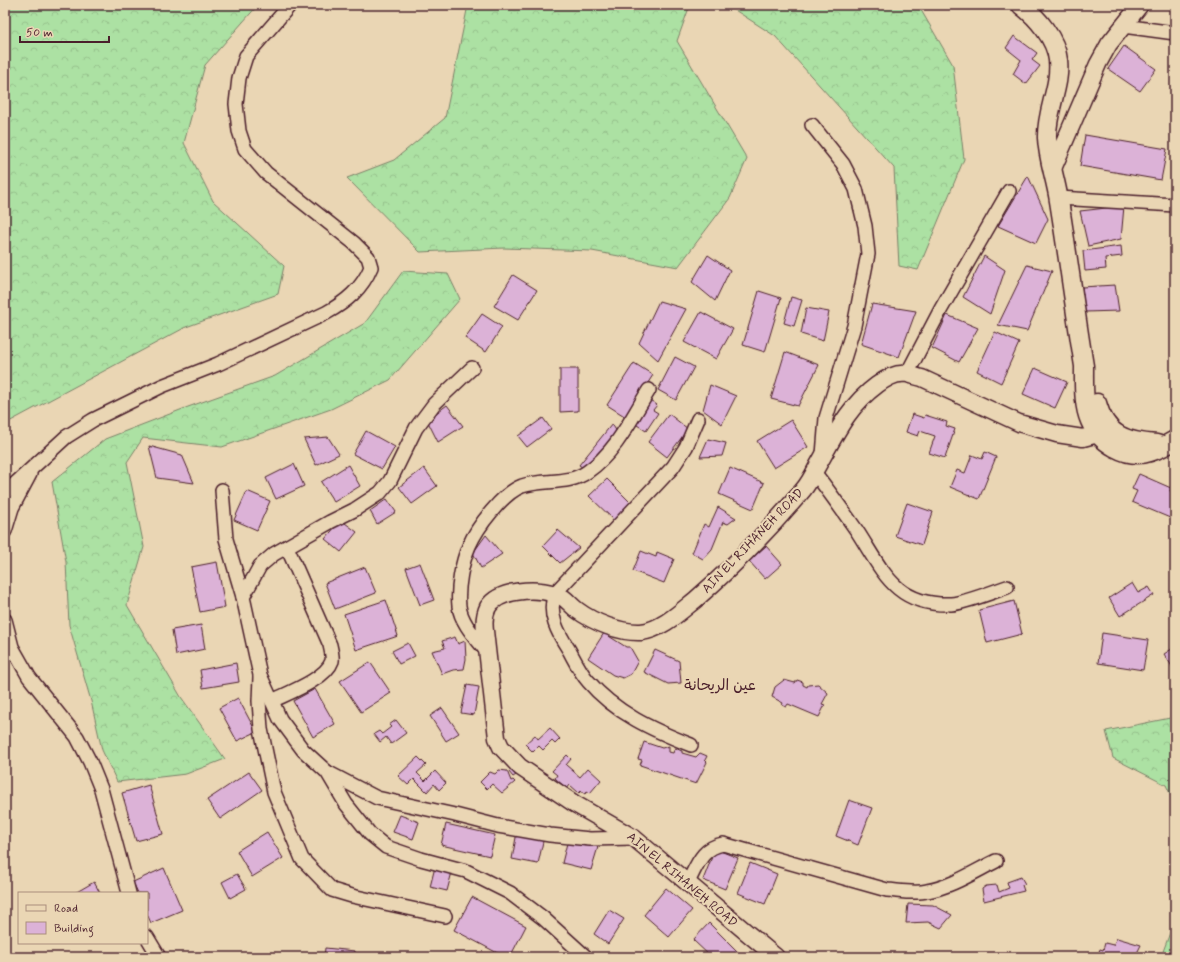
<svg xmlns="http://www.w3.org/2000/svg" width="1180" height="962" font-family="Mynerve,'Playpen Sans Arabic',sans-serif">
	<defs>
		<pattern id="forest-crowns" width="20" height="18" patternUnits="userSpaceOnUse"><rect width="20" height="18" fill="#ace1a3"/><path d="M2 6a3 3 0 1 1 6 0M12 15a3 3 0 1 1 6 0" fill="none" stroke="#96c18c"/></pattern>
	</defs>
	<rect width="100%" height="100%" fill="#ead6b4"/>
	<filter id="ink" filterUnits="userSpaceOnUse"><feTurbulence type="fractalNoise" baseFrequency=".025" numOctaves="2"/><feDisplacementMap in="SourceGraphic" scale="8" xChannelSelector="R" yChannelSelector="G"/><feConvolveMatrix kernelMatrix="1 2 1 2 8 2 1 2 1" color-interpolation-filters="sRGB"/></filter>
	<g filter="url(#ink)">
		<g fill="url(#forest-crowns)" stroke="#7b8067">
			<polygon points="5,5 258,5 205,65 184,143 213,201 284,266 278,294 186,327 5,424"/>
			<polygon points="468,5 690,5 677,41 747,159 730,198 678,267 592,251 504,248 420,252 347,178 394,160 445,118"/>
			<polygon points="727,5 918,5 953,65 964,159 918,270 899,266 894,168 775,36"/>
			<polygon points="403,271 448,274 460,299 390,380 331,409 222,447 143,438 127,462 144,547 127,605 181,697 225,759 186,774 117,782 102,750 91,701 69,625 66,562 52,482 105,439 188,407 275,376 365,323"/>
			<polygon points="1175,717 1175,804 1166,785 1113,758 1106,731"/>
			<polygon points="1175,919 1175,957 1161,957"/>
		</g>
		<g fill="#dcb2d7" stroke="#4a1f2b">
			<polygon points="1014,36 1037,53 1032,60 1040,66 1026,84 1013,74 1021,60 1006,48"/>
			<polygon points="1124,46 1156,69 1140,91 1108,69"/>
			<polygon points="1085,135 1167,149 1161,180 1080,166"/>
			<polygon points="1028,176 1048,219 1036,243 998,226"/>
			<polygon points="1124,206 1121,239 1088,246 1080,211"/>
			<polygon points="1121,246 1122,256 1105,258 1106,269 1085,271 1083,251"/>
			<polygon points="708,255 730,270 715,301 692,282"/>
			<polygon points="984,256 1005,270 990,314 963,297"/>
			<polygon points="1027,265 1052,271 1027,331 998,325"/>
			<polygon points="513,275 537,290 518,320 494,306"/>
			<polygon points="1115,285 1119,311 1085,312 1082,287"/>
			<polygon points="759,291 781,298 765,352 743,345"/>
			<polygon points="791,297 802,300 794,326 784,323"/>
			<polygon points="659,301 686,309 658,360 639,343"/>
			<polygon points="872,304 916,311 899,357 861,344"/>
			<polygon points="806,308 829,312 823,341 801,334"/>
			<polygon points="701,312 733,329 716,359 684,342"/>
			<polygon points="482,314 502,327 486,352 465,338"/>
			<polygon points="947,315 978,328 959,362 932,348"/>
			<polygon points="995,332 1019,343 1001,383 977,371"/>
			<polygon points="785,352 819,365 798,406 771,399"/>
			<polygon points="675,357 694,367 676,400 658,390"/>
			<polygon points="634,363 653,375 626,417 607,405"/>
			<polygon points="1035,368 1067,382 1055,408 1023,394"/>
			<polygon points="560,369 578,369 578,411 560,412"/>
			<polygon points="710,385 736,396 722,424 703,410"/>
			<polygon points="650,400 657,405 653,410 658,413 646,431 634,423"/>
			<polygon points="447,405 463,426 438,442 427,420"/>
			<polygon points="669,414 688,429 667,457 648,442"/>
			<polygon points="912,414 924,418 925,415 947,422 946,426 955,429 945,458 929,453 935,436 920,431 918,436 906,432"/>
			<polygon points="543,418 551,429 527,447 518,436"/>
			<polygon points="791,420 808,447 774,468 757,441"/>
			<polygon points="612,424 617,432 586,470 579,465"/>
			<polygon points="366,431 395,447 382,469 353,454"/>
			<polygon points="328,437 339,454 316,465 304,439"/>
			<polygon points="708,439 726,443 722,456 700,457"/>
			<polygon points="149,446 182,455 194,483 157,478"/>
			<polygon points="985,452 996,457 979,499 950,487 957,470 965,473 972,455 982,459"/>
			<polygon points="294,464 304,486 276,499 266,478"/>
			<polygon points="348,465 360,486 334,502 321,482"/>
			<polygon points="424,468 437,486 412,504 399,487"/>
			<polygon points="730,468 764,483 753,509 719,494"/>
			<polygon points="1139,474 1171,488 1170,491 1175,493 1175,507 1170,518 1132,502 1137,491 1132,489"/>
			<polygon points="607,479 632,504 615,521 589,496"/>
			<polygon points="247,491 270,501 257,530 234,520"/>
			<polygon points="387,499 396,512 377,524 370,511"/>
			<polygon points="907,503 933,512 922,545 895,536"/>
			<polygon points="718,507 736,518 728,524 723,522 712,549 703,559 692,553 704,524 709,527"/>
			<polygon points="341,520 357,532 341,552 325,539"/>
			<polygon points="558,530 579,548 560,563 543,546"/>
			<polygon points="486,535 502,554 481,568 473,553"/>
			<polygon points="766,546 782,564 765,579 749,561"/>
			<polygon points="641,551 656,557 657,552 674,559 664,583 633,571"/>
			<polygon points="217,562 225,607 200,612 191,567"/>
			<polygon points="420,563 434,600 420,605 406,568"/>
			<polygon points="365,567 376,593 335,609 325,583"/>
			<polygon points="1132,583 1138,593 1149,587 1154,595 1120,616 1109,598"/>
			<polygon points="386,600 398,636 356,650 344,614"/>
			<polygon points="1014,601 1022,634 987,643 979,610"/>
			<polygon points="201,625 205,649 176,655 172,630"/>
			<polygon points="604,633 626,647 630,647 638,661 631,674 623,678 613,675 588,658"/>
			<polygon points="1102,633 1148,640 1143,670 1098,663"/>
			<polygon points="455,637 458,644 465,641 466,659 464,669 453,670 442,674 432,651 445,648 442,641"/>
			<polygon points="408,643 415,656 399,664 392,651"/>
			<polygon points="1175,647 1175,671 1164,654"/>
			<polygon points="655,650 679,661 681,683 668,684 644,672"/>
			<polygon points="370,662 391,693 361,712 340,681"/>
			<polygon points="236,663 239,682 203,688 200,670"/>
			<polygon points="784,680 795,683 797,680 803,682 803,685 807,687 808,685 818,684 828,693 822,704 825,705 819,717 788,704 786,707 782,705 783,703 772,697 775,687"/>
			<polygon points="467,685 479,687 474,715 461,713"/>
			<polygon points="315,689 335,724 313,737 293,701"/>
			<polygon points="238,698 256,732 237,741 219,708"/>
			<polygon points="442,708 459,733 446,741 430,716"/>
			<polygon points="396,720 406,733 391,744 386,737 380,742 374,734 379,731 382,734 391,727 389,725"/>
			<polygon points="550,728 560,739 555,744 552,741 543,750 539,746 533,752 525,744 535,735 538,739"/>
			<polygon points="644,742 662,748 669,746 669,752 673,753 675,748 682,751 682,753 696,757 700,753 707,756 705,760 707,762 696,784 640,765 642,760 638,759"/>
			<polygon points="567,755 571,759 566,765 580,777 588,768 601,780 590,793 587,791 585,794 581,791 579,793 570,785 567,789 555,778 557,775 552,771"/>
			<polygon points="418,757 426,765 417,773 425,781 435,771 446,783 439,790 434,784 427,792 414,779 408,785 398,776"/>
			<polygon points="515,767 519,773 513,777 509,772"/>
			<polygon points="499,770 507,771 511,781 513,780 515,782 502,793 492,784 487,789 480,782 490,772 495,774"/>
			<polygon points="249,772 262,790 220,819 207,800"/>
			<polygon points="149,785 163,834 136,841 122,793"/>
			<polygon points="849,800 872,808 858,845 836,836"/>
			<polygon points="400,815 419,822 413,839 393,832"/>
			<polygon points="446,824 495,835 490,856 441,845"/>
			<polygon points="267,832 283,858 252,877 237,851"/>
			<polygon points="517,832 544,837 538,864 512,859"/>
			<polygon points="568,839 598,847 591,870 562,863"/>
			<polygon points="715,849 738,858 725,889 703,880"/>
			<polygon points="750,863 777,874 765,904 738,893"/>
			<polygon points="435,867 452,872 447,891 430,887"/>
			<polygon points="164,868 182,910 151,923 147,914 147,893 138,893 133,882"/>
			<polygon points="237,874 246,889 230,898 222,882"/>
			<polygon points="1021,877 1025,884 1022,885 1024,891 984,901 982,889 986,886 997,885 999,892 1009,888 1007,882"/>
			<polygon points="94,882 100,893 75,893"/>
			<polygon points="666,888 692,910 669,937 644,915"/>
			<polygon points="472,897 526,926 510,957 505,957 454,930"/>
			<polygon points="908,904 933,905 952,915 941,928 928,922 906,923"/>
			<polygon points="609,910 624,919 608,944 594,934"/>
			<polygon points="709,923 740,954 736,957 711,957 693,940"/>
			<polygon points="1117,938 1141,945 1135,957 1114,955 1113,957 1097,957 1100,949 1103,950 1105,943 1113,945"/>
			<polygon points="325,948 355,951 355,957 324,957"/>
		</g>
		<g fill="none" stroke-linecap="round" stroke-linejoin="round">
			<g stroke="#4a1f2b" stroke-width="16">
				<g id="minor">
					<polyline points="1123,26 1175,33"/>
					<polyline points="812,125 843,164 856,189 865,226 868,254 854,326 826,418 823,455"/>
					<polyline points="1059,198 1175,205"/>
					<polyline points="472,368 434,404 416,428 390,481 380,493 354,510 330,522 274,554 260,566 243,597 260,675 280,719 303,750 327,772 346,804 370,834 386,847 421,859 466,871 510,893 543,918 586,957"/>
					<polyline points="907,374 941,309 1009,191"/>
					<path d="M814 472C829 491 843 511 857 531 883 571 895 606 951 604 965 603 992 592 1007 587"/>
					<polyline points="222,490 226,539 243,597"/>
					<path d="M5 493 66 437 93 420 162 386 218 364 326 313C346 302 362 289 371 267L368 257 354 243 266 173 245 149 239 131 236 104 239 78 246 56 290 5"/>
					<polyline points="5,531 12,508 30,474"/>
					<polyline points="5,620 12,647 29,677 77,737 90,762 101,789 129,893"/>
					<path d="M487 652C477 639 461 623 459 606 457 588 462 562 469 546 477 527 503 493 522 486 543 479 569 485 587 472 616 452 631 419 649 390"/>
					<polyline points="260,677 259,701 261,729 274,792 302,859 332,890 352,896 445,916"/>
					<path d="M272 701C288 693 326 679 332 661 333 657 331 650 330 645L287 547"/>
					<path d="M691 745C653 730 615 713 588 681 580 672 575 661 569 650 558 633 547 614 555 593L673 467 686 447 698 419"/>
					<polyline points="329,773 377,798 455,815 498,826 550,835 590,839 634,838"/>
					<path d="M687 884C697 866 701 848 723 844L887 890C900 891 915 894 927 891 951 887 974 872 996 861"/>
					<polyline points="147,937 159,957"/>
				</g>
			</g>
			<g stroke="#4a1f2b" stroke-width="19">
				<g id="tertiary">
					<polyline points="1052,171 1098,64 1109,44 1140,5"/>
					<path d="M776 957 634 838 575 804 520 767 501 747 497 738 485 631C484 623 484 615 488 607 499 589 536 588 555 594 565 596 569 604 577 610 593 622 620 633 641 632 661 630 680 612 695 600 733 567 770 529 803 490 809 483 813 475 817 467 835 436 847 407 877 385 886 378 896 372 907 374 912 375 917 377 922 378L1019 423 1057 434 1083 438 1098 434 1108 428"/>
				</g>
			</g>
			<g stroke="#4a1f2b" stroke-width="21">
				<g id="secondary">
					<path d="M1021 5C1037 17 1056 39 1058 60 1061 86 1046 111 1047 138 1048 159 1056 180 1059 201 1068 256 1075 311 1084 366 1084 384 1083 405 1090 421 1099 442 1127 460 1150 452 1159 449 1167 445 1175 440"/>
					<path d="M1097 403C1106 436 1126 442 1157 444"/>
				</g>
			</g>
			<use href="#minor" stroke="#ead6b4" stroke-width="13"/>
			<use href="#tertiary" stroke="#ead6b4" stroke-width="16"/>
			<use href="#secondary" stroke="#ead6b4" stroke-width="18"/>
		</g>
	</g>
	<g text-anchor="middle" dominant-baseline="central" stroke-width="4" stroke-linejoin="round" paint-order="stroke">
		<g font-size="13" fill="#4a1f2b" stroke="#ead6b4">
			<text transform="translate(753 541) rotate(-46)">AIN EL RIHANEH ROAD</text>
			<text transform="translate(682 880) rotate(40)">AIN EL RIHANEH ROAD</text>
		</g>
		<g font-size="15" fill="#4a1f2b" stroke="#ead6b4">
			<text x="720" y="686">عين الريحانة</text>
		</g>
	</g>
	<rect width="1180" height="962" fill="none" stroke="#ead6b4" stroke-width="20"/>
	<rect x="10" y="10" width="1160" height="942" fill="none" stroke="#4a1f2b" stroke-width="1.5" filter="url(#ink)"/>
	<rect x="18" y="892" width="130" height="52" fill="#ead6b4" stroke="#aa8d7d"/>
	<rect x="26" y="905" width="20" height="6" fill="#ead6b4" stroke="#aa8d7d"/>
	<text x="54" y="912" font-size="12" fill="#4a1f2b">Road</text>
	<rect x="26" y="922" width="20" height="12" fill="#dcb2d7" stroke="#aa8d7d"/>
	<text x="54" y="932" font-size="12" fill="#4a1f2b">Building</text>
	<path d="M20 36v6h89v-6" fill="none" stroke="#4a1f2b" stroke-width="2"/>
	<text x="26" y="36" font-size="12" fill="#4a1f2b" stroke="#ead6b4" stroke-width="3" paint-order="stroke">50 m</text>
</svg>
